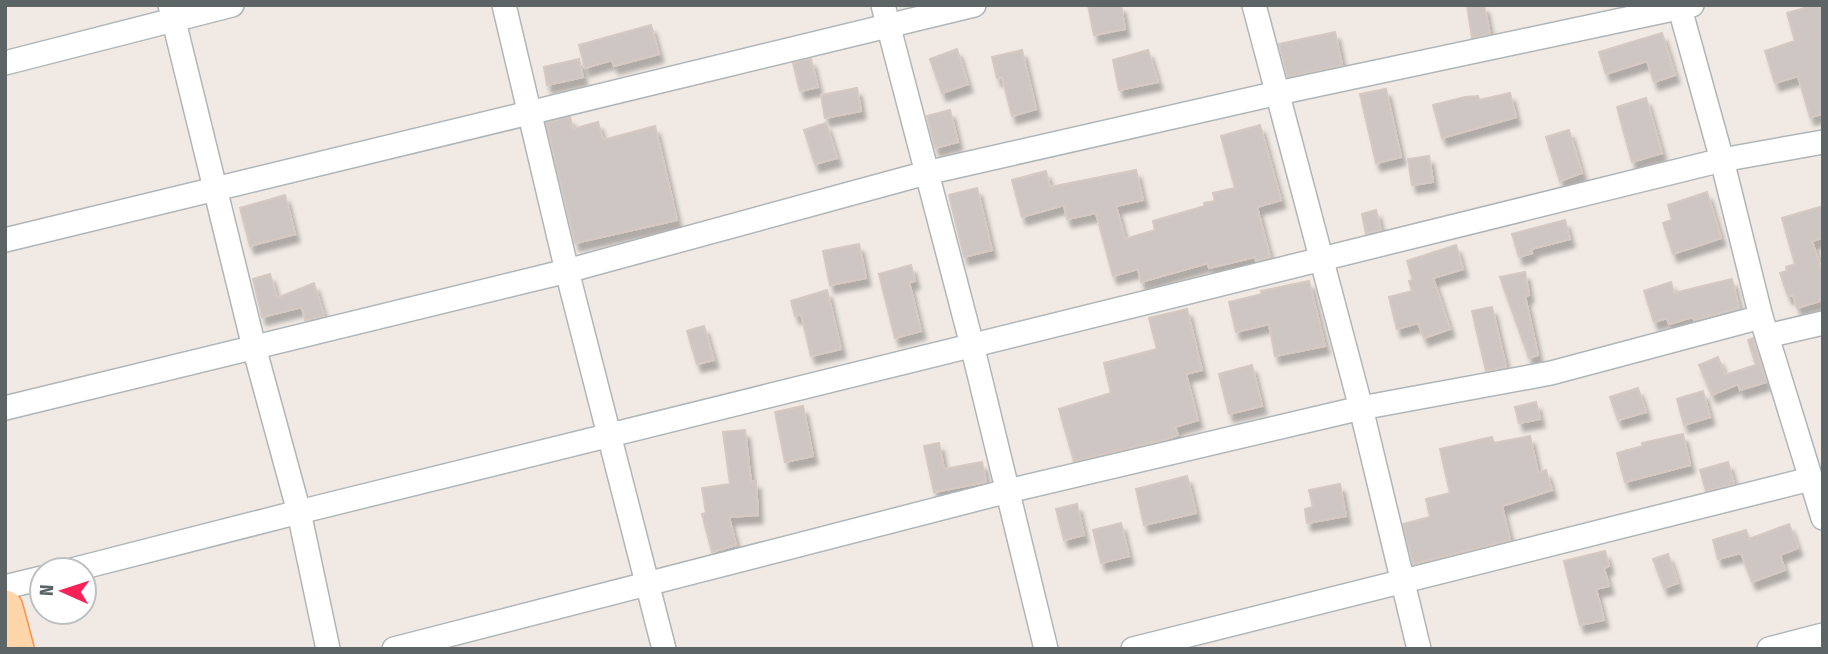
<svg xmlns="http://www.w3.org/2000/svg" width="1828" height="654" font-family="'Fira Sans Condensed',sans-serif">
	<defs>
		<filter id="shadow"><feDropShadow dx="4.5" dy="8" stdDeviation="2" flood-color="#0004"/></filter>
	</defs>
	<rect width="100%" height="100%" fill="#f0e9e4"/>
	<g fill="#cdc6c3" stroke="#d5c9c2" stroke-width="2" filter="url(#shadow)">
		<polygon points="1088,5 1121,5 1125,29 1094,35"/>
		<polygon points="1467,5 1484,5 1490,34 1472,38"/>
		<polygon points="1815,5 1823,5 1823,114 1810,117 1798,76 1775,83 1765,51 1795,41 1787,13"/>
		<polygon points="651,25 659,54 614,66 612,60 585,68 579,45"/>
		<polygon points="1335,32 1342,65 1288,77 1279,44"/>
		<polygon points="1662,33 1675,75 1654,82 1647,61 1606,74 1599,52"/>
		<polygon points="957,49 968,84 942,93 930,59"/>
		<polygon points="1022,50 1036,109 1012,116 1002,77 997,78 992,57"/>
		<polygon points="1148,50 1158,82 1119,90 1113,60"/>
		<polygon points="579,59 583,77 547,85 544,67"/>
		<polygon points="811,59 818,87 800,91 793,63"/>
		<polygon points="857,88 861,111 825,118 821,95"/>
		<polygon points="1386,89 1401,157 1376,163 1360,94"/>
		<polygon points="1510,93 1516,117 1442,138 1433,105 1465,97 1478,96 1479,100"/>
		<polygon points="1646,98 1662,153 1632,162 1617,107"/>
		<polygon points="950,110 958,142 935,148 927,116"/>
		<polygon points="570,117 573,129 598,122 603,140 655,126 677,220 575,243 546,123"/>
		<polygon points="826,123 837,158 815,164 804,130"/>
		<polygon points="1260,125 1281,200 1257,207 1270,257 1256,261 1255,257 1209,268 1208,263 1141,282 1138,269 1113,276 1096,213 1067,219 1064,205 1022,217 1012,180 1046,171 1050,187 1136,170 1143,200 1116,206 1125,239 1155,230 1153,221 1205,206 1204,203 1215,201 1213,193 1235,188 1221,136"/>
		<polygon points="1569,130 1582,173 1560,181 1546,137"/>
		<polygon points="1429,156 1433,182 1412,185 1408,159"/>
		<polygon points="977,188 992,250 964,257 949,195"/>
		<polygon points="1707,192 1721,238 1673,254 1663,223 1672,220 1668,205"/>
		<polygon points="285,195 295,234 250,246 240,208"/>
		<polygon points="1823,206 1823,238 1812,241 1823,274 1823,300 1797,308 1793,295 1788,296 1780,273 1787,271 1786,267 1795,264 1782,218"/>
		<polygon points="1376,210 1381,230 1366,234 1362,214"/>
		<polygon points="1565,220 1570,239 1531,249 1532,253 1519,257 1512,234"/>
		<polygon points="859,244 866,278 830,285 823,251"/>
		<polygon points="1456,245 1463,269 1433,278 1450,329 1424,338 1418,323 1397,329 1389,297 1412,291 1409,281 1413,280 1407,261"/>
		<polygon points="911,265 915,281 909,282 921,331 895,338 879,274"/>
		<polygon points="1525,272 1529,295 1525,296 1538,355 1529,358 1500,277"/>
		<polygon points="270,274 277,298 314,283 324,316 305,320 302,307 262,317 253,279"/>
		<polygon points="1732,279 1739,308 1694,320 1693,317 1669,324 1667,318 1654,322 1644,291 1671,282 1674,293"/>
		<polygon points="1309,281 1325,346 1275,356 1269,324 1236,332 1229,302 1262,294 1261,291"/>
		<polygon points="827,290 841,349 811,356 801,314 795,316 791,301"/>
		<polygon points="1492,307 1506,367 1486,371 1472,311"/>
		<polygon points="1187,309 1202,370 1186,374 1198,420 1175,427 1178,435 1167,439 1074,461 1059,409 1111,393 1104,363 1157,349 1149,318"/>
		<polygon points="704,326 714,360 697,364 687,331"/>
		<polygon points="1753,338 1766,382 1740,390 1738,384 1712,395 1699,365 1718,357 1725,375 1756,365 1748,340"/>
		<polygon points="1252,365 1262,406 1229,414 1219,374"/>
		<polygon points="1638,388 1646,412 1618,420 1610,397"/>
		<polygon points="1703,391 1710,417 1684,425 1677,399"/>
		<polygon points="1536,402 1540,419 1519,423 1515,407"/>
		<polygon points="803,406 813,456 785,462 775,412"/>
		<polygon points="745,430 751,482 756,481 758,515 729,517 736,545 712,552 702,514 706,513 702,488 730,484 723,432"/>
		<polygon points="1683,434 1690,465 1625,482 1617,453 1643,446 1642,443"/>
		<polygon points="1530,436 1538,473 1546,470 1552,490 1502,506 1510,540 1413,564 1403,524 1430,517 1426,499 1450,493 1440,449 1492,437 1494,443"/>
		<polygon points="939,443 944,469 982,462 986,482 934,492 924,446"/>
		<polygon points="1728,462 1734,484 1706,491 1700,470"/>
		<polygon points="1187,476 1196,513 1144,525 1136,489"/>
		<polygon points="1340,484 1346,516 1307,523 1305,509 1313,507 1309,490"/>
		<polygon points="1077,504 1084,535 1064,540 1056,509"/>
		<polygon points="1121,523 1129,556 1101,563 1093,530"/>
		<polygon points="1789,524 1798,548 1780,555 1785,570 1752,582 1741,553 1718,559 1713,540 1746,530 1749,539"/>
		<polygon points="1605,551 1609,566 1604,568 1609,586 1596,589 1604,620 1580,625 1564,561"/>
		<polygon points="1668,554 1678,583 1664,588 1653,559"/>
	</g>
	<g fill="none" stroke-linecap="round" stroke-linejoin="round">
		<g stroke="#b0b6b8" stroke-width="26">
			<g id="minor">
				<polyline points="170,5 254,347 299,512 328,649"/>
				<polyline points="504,5 567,271 664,649"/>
				<polyline points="883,5 972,345 1046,649"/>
				<polyline points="1254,5 1361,408 1419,649"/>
				<polyline points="1679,5 1722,160 1761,317 1823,518"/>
				<polyline points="5,63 232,5"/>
				<polyline points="5,240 974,5"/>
				<polyline points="1767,336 1823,323"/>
				<polyline points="5,408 567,271 926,173 1278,93 1692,5"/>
				<polyline points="72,570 299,512 1722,160 1823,142"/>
				<polyline points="5,587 42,578"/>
				<polyline points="394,649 1008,491 1361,408 1551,373 1761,317"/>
				<polyline points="1133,649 1810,479"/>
				<polyline points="1769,649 1823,635"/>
			</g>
		</g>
		<g stroke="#fd924f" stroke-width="38">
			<polyline id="primary" points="5,608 16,649"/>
		</g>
		<use href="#minor" stroke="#fff" stroke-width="23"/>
		<use href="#primary" stroke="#ffd5aa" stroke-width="35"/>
	</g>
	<rect width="1828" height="654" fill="none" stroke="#5c6466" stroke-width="14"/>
	<g transform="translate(63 591) rotate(273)"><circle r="33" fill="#ffffff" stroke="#bec1c2" stroke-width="2"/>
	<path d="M0-5L12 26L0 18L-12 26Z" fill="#f82259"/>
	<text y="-10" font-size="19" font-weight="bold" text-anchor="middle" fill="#5c6466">N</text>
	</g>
</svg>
